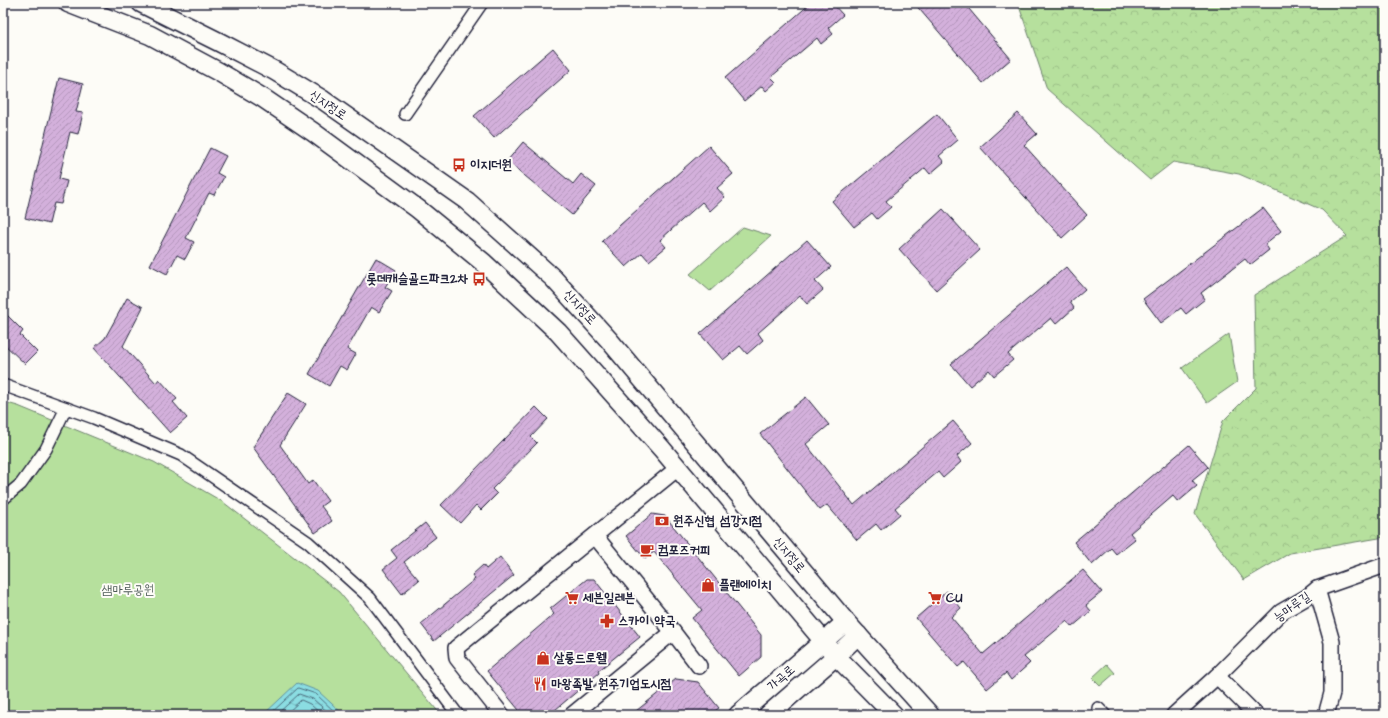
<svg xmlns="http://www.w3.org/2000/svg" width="1388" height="718" font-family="'Architects Daughter','Poor Story',sans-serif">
	<defs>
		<pattern id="forest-crowns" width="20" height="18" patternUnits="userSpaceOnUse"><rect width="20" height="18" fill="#b6e09d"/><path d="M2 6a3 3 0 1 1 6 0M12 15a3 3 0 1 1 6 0" fill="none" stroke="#9cc088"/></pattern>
		<pattern id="water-ripples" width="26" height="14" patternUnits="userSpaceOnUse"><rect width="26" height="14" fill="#8bdde2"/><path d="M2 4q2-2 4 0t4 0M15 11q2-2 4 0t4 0" fill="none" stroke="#78bdc3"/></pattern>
		<pattern id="building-hatch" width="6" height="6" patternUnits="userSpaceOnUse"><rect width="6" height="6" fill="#d3b0db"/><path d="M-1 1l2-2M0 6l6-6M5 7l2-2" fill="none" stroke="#b597bd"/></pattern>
	</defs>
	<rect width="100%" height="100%" fill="#fdfcf7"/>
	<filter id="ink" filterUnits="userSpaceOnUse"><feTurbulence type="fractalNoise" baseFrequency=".025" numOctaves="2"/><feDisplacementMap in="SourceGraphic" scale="8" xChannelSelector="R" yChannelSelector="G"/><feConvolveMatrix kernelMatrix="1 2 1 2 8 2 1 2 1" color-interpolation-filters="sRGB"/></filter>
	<g filter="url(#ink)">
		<g fill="#b6e09d" stroke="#6c816c">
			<polygon points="743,227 771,236 710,291 690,274"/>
			<polygon points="1229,334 1237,382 1207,403 1182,368"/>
			<polygon points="3,402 18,406 154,462 223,502 339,592 441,715 3,715"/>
			<polygon points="1107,664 1115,673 1100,686 1092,678"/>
		</g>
		<polygon fill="url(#forest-crowns)" stroke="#6c816c" points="1018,3 1385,3 1385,537 1290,553 1244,580 1195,514 1223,421 1256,388 1254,295 1347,236 1322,210 1239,174 1173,162 1150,180 1047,89"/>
		<polygon fill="url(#water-ripples)" stroke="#61929f" points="297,683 318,691 344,715 263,715"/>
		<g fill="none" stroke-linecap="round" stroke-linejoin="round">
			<g stroke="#4c6d7e" stroke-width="1">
				<polyline points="269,715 298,688 316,694 338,715"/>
				<polyline points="276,715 299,694 313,699 331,715"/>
				<polyline points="285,715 301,700 310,704 322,715"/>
			</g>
		</g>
		<g fill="url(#building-hatch)" stroke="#22223b">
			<polygon points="811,3 832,3 843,15 828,28 833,34 821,44 817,38 771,77 776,82 766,91 762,86 744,101 725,78"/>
			<polygon points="914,3 964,3 1011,59 983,83"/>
			<polygon points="553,48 571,70 494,138 474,116"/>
			<polygon points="59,78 83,84 76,112 83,113 78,134 70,132 59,179 67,181 61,204 54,203 49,224 25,218"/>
			<polygon points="1018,113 1037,134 1024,145 1087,215 1062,238 980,147"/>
			<polygon points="937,114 958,140 939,156 944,162 930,174 925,168 886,201 891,207 877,219 872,213 854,227 832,201"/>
			<polygon points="523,142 573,184 581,174 596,186 572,215 507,161"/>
			<polygon points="709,146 733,174 717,188 725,197 710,211 702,202 660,240 666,247 649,261 642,253 626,267 602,241"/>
			<polygon points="210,148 226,156 217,173 224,177 214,195 209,193 186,238 194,242 185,259 177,255 167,274 150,265"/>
			<polygon points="1263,208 1281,231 1265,244 1269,250 1250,265 1245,259 1201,293 1205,299 1186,314 1181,308 1161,323 1143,299"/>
			<polygon points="943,209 980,250 936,290 899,249"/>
			<polygon points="807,240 831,267 815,281 823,290 807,304 800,296 758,333 763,340 747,354 740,346 723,360 700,334"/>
			<polygon points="376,258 396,270 385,287 392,291 379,312 371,307 347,349 356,354 347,370 340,366 329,386 309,374"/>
			<polygon points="1066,267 1085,289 1070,302 1074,308 1056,324 1051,318 1008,354 1013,360 994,376 989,370 970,386 951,364"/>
			<polygon points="127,298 143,307 123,346 156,383 159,379 177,399 173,402 187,418 170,433 94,348 105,338"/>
			<polygon points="3,311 23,331 20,335 37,352 25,364 3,343"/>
			<polygon points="288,393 306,404 280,445 308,484 313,480 328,501 321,506 332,521 315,533 253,447"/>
			<polygon points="806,397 829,425 806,444 854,505 953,421 972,443 957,456 961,462 943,478 938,472 895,508 900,514 881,530 876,524 857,540 827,505 820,510 760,434"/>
			<polygon points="536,407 548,419 531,437 537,443 492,489 497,494 481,510 476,505 460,523 441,505"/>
			<polygon points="1189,445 1208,467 1192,480 1197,486 1178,502 1173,496 1130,533 1135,539 1116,554 1111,548 1092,565 1074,542"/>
			<polygon points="652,514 665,516 761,635 761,657 739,676 692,618 702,610 654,552 645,559 626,536"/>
			<polygon points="425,523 436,537 404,562 419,580 402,594 383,569 397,558 391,550"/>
			<polygon points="500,557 514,575 434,641 421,624 475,579 472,575 483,565 486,569"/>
			<polygon points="1083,570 1102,592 1086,605 1091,611 1072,627 1067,621 1024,657 1030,663 1011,680 1006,673 987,689 964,662 958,667 916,618 947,591 961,608 951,617 983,654"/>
			<polygon points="587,579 594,579 640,637 598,671 599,673 549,715 523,715 487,671 554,614 550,609"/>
			<polygon points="676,679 698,682 719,708 709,715 631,715"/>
		</g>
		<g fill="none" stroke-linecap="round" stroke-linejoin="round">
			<g stroke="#22223b" stroke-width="14">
				<g id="pedestrian">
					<polyline points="405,114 482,3"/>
					<polyline points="3,385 94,418 181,455 308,542 370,598 458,715"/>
					<polyline points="3,499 21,484 46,449 66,408"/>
					<polyline points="1098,708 1105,715"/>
				</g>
			</g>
			<g stroke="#22223b" stroke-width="18">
				<g id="minor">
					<polyline points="1317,589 1332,642 1332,693 1326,715"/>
					<polyline points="673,632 699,666"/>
					<polyline points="1217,676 1256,715"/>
					<polyline points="502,715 457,658 456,648 678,468"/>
					<polyline points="572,715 673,632 595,536"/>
					<polyline points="1174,715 1217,676 1281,612 1307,597 1317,589 1385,565"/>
				</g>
			</g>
			<g stroke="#22223b" stroke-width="21">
				<g id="tertiary">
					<polyline points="68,3 150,35 219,72 263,98 313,132 418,209 484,263 558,332 662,449 836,656 894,715"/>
					<polyline points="141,3 219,42 275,71 323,100 467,201 553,278 609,340 846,622 930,715"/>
					<polyline points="738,715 846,622"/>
					<polyline points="768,715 836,656 858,635"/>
				</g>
			</g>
			<use href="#pedestrian" stroke="#fdfcf7" stroke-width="11"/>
			<use href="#minor" stroke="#fdfcf7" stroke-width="15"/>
			<use href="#tertiary" stroke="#fdfcf7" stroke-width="18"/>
		</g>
	</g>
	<defs>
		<g id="bus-bare" transform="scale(1.08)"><path d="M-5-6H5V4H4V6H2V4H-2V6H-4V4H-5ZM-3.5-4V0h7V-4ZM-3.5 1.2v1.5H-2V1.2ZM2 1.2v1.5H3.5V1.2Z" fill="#c8321e" stroke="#fdfcf7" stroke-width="2.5" paint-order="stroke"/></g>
		<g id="bank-bare" transform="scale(1.08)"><path d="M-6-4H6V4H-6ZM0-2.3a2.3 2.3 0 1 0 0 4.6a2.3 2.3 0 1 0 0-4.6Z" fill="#c8321e" stroke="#fdfcf7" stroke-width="2.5" paint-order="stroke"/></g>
		<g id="cafe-bare" transform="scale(1.08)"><path d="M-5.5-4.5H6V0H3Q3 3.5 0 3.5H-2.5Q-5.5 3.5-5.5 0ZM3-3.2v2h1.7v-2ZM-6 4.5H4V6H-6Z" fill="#c8321e" stroke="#fdfcf7" stroke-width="2.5" paint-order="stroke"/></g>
		<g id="shop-bare" transform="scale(1.08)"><path d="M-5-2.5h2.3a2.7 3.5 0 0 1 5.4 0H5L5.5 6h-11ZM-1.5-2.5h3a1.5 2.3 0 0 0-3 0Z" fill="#c8321e" stroke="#fdfcf7" stroke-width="2.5" paint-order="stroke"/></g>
		<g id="supermarket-bare" transform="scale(1.08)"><path d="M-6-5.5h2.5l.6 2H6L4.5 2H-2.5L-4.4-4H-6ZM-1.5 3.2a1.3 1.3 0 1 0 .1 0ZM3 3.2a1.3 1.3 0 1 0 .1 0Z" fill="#c8321e" stroke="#fdfcf7" stroke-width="2.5" paint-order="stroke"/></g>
		<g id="pharmacy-bare" transform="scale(1.08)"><path d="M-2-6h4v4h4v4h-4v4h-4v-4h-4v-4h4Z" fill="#c8321e" stroke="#fdfcf7" stroke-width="2.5" paint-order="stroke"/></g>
		<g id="restaurant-bare" transform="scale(1.08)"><path d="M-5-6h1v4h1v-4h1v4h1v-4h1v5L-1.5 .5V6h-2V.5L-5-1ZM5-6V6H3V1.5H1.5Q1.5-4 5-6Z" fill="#c8321e" stroke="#fdfcf7" stroke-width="2.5" paint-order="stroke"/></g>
	</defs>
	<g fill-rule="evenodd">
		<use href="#bus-bare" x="459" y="165"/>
		<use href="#bus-bare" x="479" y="279"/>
		<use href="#bank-bare" x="662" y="521"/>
		<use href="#cafe-bare" x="647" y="550"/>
		<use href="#shop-bare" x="708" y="585"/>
		<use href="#supermarket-bare" x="572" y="598"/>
		<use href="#supermarket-bare" x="935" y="598"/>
		<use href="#pharmacy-bare" x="607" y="621"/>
		<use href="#shop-bare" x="543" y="658"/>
		<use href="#restaurant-bare" x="540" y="684"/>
	</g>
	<g text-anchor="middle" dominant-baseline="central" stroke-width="4" stroke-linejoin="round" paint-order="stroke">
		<g font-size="13" fill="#22223b" stroke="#fdfcf7">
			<text transform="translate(328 105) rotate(34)">신지정로</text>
			<text transform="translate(580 307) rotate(48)">신지정로</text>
			<text transform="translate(789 555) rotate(50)">신지정로</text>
			<text transform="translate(1292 607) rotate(-35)">능마루길</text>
			<text transform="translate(781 678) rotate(-41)">가곡로</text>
		</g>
		<g font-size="13" font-weight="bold" fill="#22223b" stroke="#fdfcf7" text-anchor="start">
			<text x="470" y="165">이지더원</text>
			<text x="468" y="279" text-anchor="end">롯데캐슬골드파크2차</text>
			<text x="673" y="521">원주신협 섬강지점</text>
			<text x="658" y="550">컴포즈커피</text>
			<text x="719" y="585">플랜에이치</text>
			<text x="583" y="598">세븐일레븐</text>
			<text x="946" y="598">CU</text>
			<text x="618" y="621">스카이 약국</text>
			<text x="554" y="658">살롱드로웰</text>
			<text x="551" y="684">마왕족발 원주기업도시점</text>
		</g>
		<g font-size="13" fill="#4e5b58" stroke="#fdfcf7">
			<text x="128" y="590">샘마루공원</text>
		</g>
	</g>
	<rect width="1388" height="718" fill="none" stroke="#fdfcf7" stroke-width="16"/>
	<rect x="8" y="8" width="1372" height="702" fill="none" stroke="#22223b" stroke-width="1.5" filter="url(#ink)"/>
</svg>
